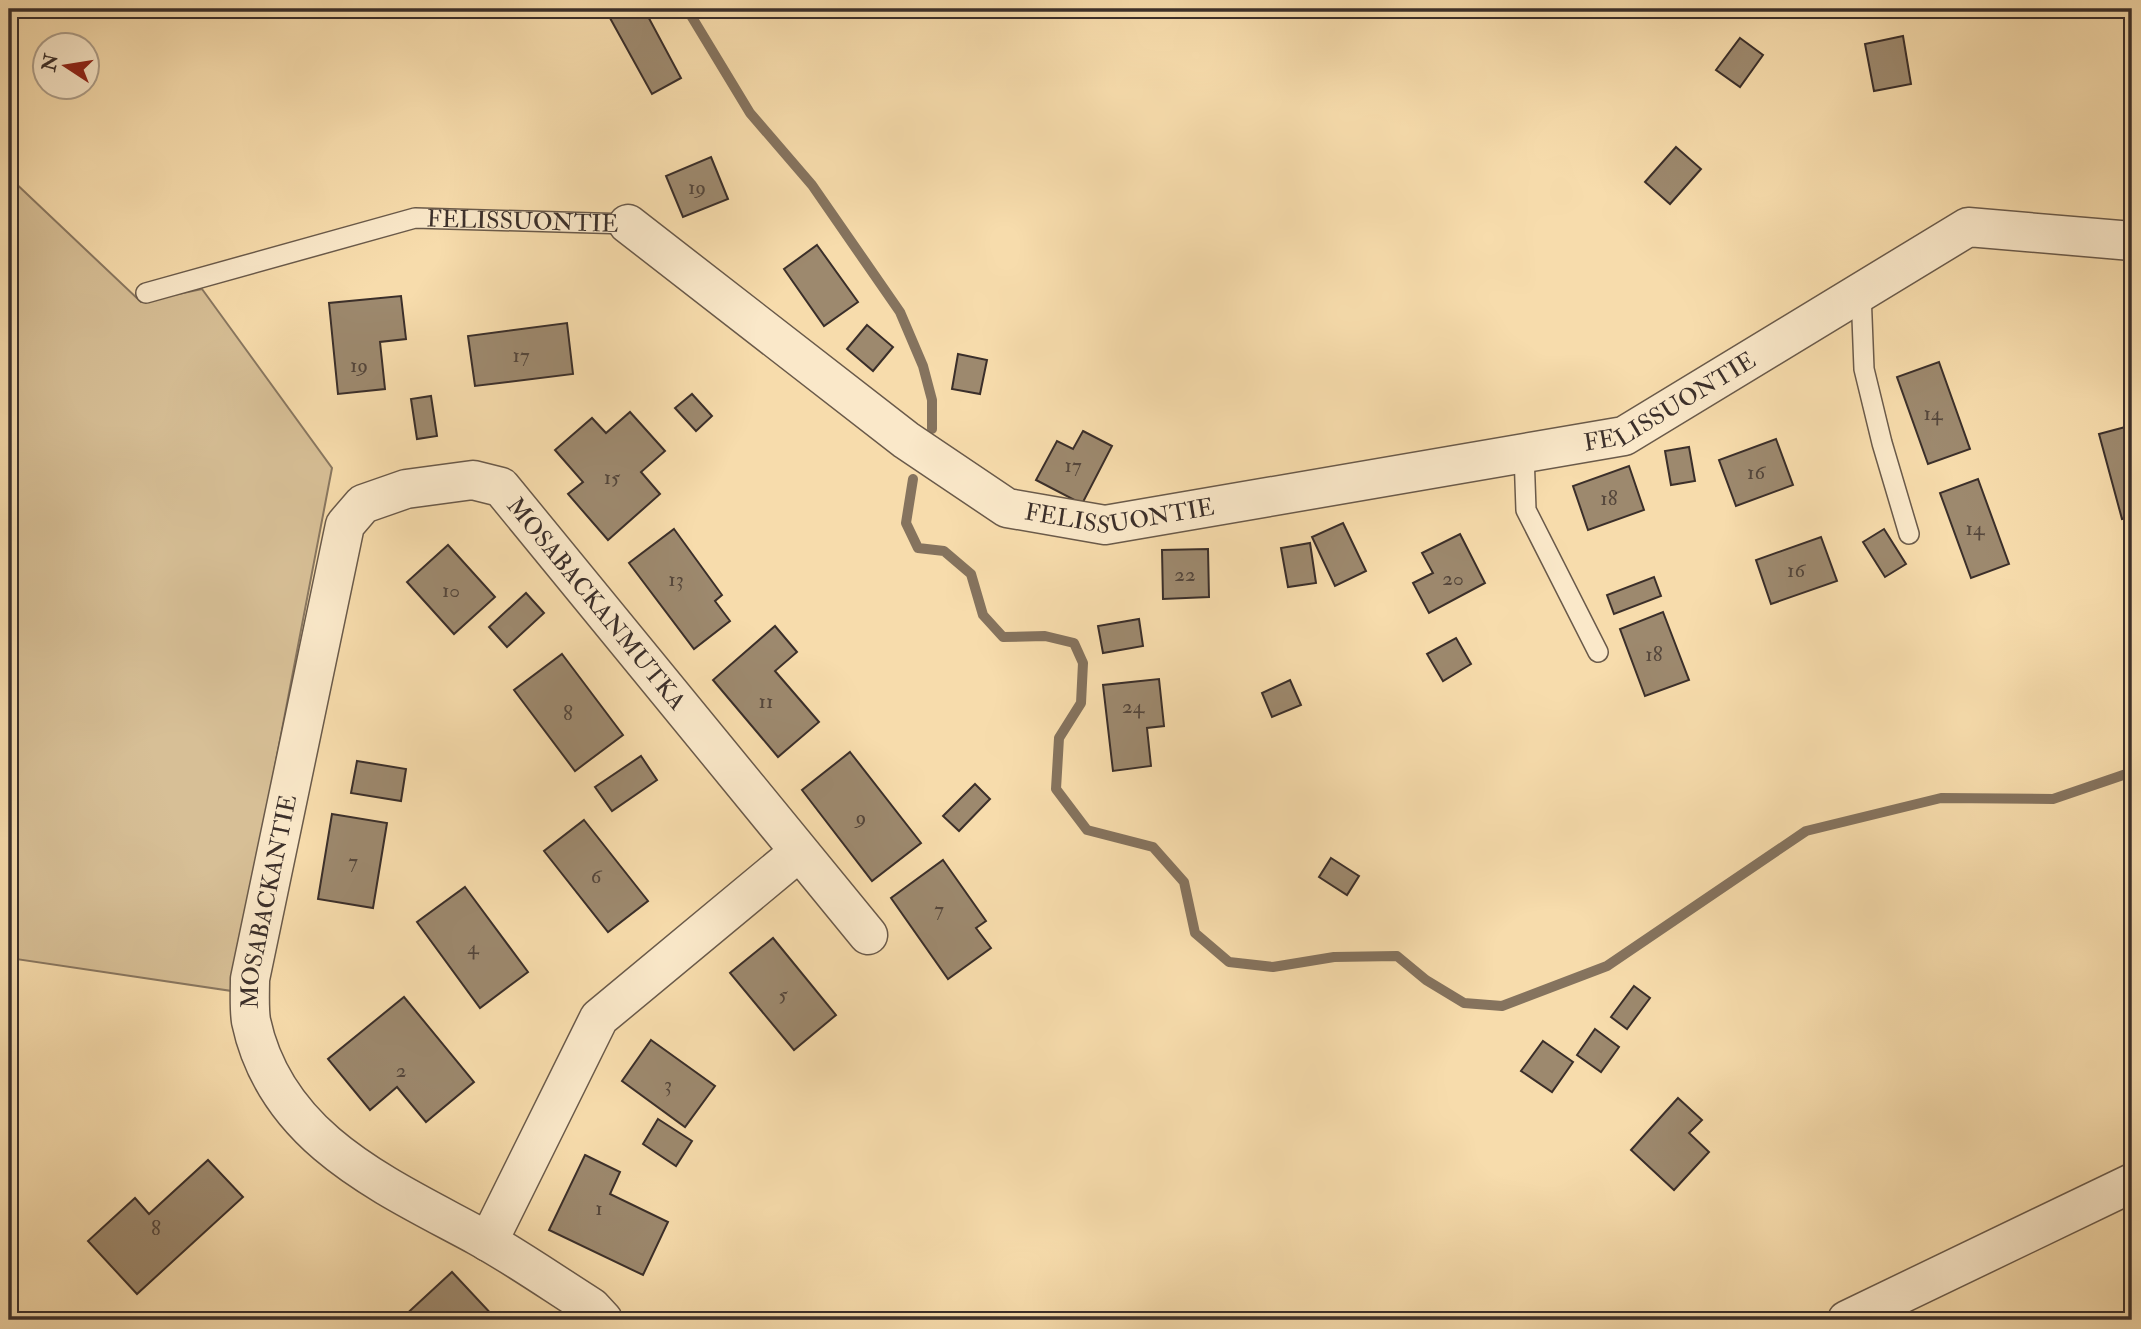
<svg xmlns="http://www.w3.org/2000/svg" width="2141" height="1329" font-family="'IM FELL Double Pica',serif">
	<rect width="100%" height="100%" fill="#f7dcac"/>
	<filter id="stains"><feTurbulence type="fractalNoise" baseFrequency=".00286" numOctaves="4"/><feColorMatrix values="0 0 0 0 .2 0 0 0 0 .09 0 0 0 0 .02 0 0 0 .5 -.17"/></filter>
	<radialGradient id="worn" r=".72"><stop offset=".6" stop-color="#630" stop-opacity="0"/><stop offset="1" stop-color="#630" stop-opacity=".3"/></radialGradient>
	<polygon fill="#d7bf96" stroke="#897760" stroke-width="2" points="9,177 141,302 202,289 332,468 232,991 9,958"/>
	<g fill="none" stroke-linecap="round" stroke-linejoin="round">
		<g stroke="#85735e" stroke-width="10">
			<polyline points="687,9 750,113 812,185 900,312 923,366 932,400 932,429"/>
			<polyline points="913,479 906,523 918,548 944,551 971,574 983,615 1003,637 1045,636 1074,643 1083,663 1081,703 1059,738 1056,789 1087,830 1153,847 1184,882 1195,933 1229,962 1273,967 1334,957 1397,956 1426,980 1464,1003 1502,1006 1607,966 1806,831 1941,798 2053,799 2132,772"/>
		</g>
	</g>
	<g fill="#9d896e" stroke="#3b2f2a" stroke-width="2">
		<polygon points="605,9 644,9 681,78 652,94"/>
		<polygon points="1903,36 1911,84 1874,91 1865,44"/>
		<polygon points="1740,38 1763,55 1740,87 1716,70"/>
		<polygon points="1676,147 1701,169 1670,204 1645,182"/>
		<polygon points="711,157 728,199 683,217 666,176"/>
		<polygon points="817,245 858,302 824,326 784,269"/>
		<polygon points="401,296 406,339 380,342 385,389 338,394 329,303"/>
		<polygon points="567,323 573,374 475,386 468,336"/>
		<polygon points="867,325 893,347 873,371 847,349"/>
		<polygon points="958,354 987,360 980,394 952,389"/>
		<polygon points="1939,362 1970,449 1928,464 1897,377"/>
		<polygon points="692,394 712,416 696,431 675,408"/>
		<polygon points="431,396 437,436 417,439 411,399"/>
		<polygon points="630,412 665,451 641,472 660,494 608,540 568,494 583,482 555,450 592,418 606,433"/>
		<polygon points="2129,426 2132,438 2132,517 2122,519 2099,434"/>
		<polygon points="1083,431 1112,446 1082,504 1036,480 1057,441 1073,449"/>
		<polygon points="1776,439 1793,485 1736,506 1719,460"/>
		<polygon points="1689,447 1695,481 1671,485 1665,451"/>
		<polygon points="1629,466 1644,510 1588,530 1573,486"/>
		<polygon points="1978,479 2009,564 1971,578 1940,493"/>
		<polygon points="1343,523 1366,571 1335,586 1312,537"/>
		<polygon points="674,529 722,595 715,601 730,621 694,649 629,563"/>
		<polygon points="1884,529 1906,564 1885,577 1863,542"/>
		<polygon points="1460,534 1485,583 1429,613 1413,583 1433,573 1422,553"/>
		<polygon points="1821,537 1837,581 1771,604 1756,560"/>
		<polygon points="1310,543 1316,583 1288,587 1281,548"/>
		<polygon points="448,545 495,597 454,634 407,582"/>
		<polygon points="1208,549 1209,597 1163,599 1162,550"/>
		<polygon points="1654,577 1661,596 1614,614 1607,595"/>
		<polygon points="526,593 544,613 507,647 489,627"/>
		<polygon points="1663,612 1689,680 1645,696 1620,629"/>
		<polygon points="1139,619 1143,646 1103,653 1098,626"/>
		<polygon points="775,626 797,652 775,671 819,722 778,757 713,680"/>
		<polygon points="1456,638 1471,664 1443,681 1427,654"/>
		<polygon points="562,654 623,735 575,771 514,690"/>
		<polygon points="1159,679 1164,726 1147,728 1151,766 1113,771 1103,685"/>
		<polygon points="1290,680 1301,705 1272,717 1262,693"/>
		<polygon points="850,752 921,843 872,881 802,790"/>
		<polygon points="641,756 657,780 612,811 595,787"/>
		<polygon points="357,761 406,769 401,801 351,793"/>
		<polygon points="975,784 990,799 959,831 943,816"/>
		<polygon points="332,814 387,823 373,908 318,899"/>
		<polygon points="584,820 648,901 608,932 544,851"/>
		<polygon points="1331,858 1359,876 1347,895 1319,877"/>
		<polygon points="943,860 986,921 976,928 991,948 948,979 891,898"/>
		<polygon points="465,887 528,972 480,1008 417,922"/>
		<polygon points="773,938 836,1015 794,1050 730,973"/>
		<polygon points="1634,986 1650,998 1627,1029 1611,1017"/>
		<polygon points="404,997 474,1082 426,1122 397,1087 370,1110 328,1059"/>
		<polygon points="1595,1029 1619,1047 1601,1072 1577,1055"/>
		<polygon points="651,1040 715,1086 685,1127 622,1081"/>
		<polygon points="1543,1041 1573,1062 1552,1092 1521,1071"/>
		<polygon points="1678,1098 1702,1120 1689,1133 1709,1152 1674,1190 1631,1150"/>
		<polygon points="658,1119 692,1141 676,1166 643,1144"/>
		<polygon points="585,1155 620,1172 610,1194 668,1222 643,1275 549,1230"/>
		<polygon points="208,1160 243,1197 137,1294 88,1241 135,1198 149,1214"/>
		<polygon points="452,1272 496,1319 400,1320"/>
	</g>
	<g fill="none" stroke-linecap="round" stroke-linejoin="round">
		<g stroke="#6a5a4a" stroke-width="22">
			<g id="service">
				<polyline points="1861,292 1864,369 1882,443 1909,534"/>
				<path id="s1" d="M146 293 415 218 628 224"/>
				<polyline points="1524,453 1526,510 1598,652"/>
			</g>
		</g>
		<g stroke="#6a5a4a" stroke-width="41">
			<g id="minor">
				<path id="s2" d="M628 224 906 440 1007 508 1105 525 1624 436 1968 227 2132 241"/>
				<polyline points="488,1242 599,1018 799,852"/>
				<path id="s3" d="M603 1320 591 1307C553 1283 516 1257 478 1236 384 1185 276 1139 251 1021 249 1008 250 992 250 979L345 525 363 504 406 489 473 480 501 487 868 935"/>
			</g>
		</g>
		<g stroke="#6a5a4a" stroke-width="41">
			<polyline id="tertiary" points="1847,1320 2132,1183"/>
		</g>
		<use href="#service" stroke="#fae8c9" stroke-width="19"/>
		<use href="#minor" stroke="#fae8c9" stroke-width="38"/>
		<use href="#tertiary" stroke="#fae8c9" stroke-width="38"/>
	</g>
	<g text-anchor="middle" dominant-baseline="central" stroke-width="5" stroke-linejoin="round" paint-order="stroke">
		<g font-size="21" fill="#54463b">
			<text x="697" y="187">19</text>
			<text x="521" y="355">17</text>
			<text x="359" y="365">19</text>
			<text x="1933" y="413">14</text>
			<text x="1073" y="465">17</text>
			<text x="1756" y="472">16</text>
			<text x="612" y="477">15</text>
			<text x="1609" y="498">18</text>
			<text x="1975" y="528">14</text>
			<text x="1796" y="570">16</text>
			<text x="1185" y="574">22</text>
			<text x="1453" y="578">20</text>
			<text x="676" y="579">13</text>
			<text x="451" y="590">10</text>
			<text x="1654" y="654">18</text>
			<text x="766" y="701">11</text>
			<text x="1133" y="706">24</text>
			<text x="568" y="713">8</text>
			<text x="861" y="817">9</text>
			<text x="353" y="861">7</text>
			<text x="596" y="876">6</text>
			<text x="939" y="909">7</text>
			<text x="473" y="947">4</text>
			<text x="783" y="994">5</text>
			<text x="401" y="1070">2</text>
			<text x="668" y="1084">3</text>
			<text x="599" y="1208">1</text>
			<text x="156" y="1228">8</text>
		</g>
		<g font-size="24" fill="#3b2f2a" stroke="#fae8c9">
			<text stroke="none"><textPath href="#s1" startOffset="387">FELISSUONTIE</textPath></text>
			<text stroke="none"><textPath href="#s2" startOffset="1155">FELISSUONTIE</textPath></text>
			<text stroke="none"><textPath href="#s2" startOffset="588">FELISSUONTIE</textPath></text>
			<text stroke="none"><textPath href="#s3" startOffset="1302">MOSABACKANMUTKA</textPath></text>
			<text stroke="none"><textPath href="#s3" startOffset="597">MOSABACKANTIE</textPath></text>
		</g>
	</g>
	<rect width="2141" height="1329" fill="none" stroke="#f7dcac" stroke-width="35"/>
	<rect x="10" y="10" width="2120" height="1308" fill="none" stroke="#3b2f2a" stroke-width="3.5"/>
	<rect x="18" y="18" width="2106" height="1294" fill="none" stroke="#3b2f2a" stroke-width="2"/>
	<g transform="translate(66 66) rotate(282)"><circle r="33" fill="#fae8c9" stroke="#ae9e89" stroke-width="2"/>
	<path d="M0-5L12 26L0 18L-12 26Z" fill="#8f2418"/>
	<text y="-10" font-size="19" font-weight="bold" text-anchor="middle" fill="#3b2f2a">N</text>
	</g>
	<rect width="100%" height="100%" filter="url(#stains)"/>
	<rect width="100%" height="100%" fill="url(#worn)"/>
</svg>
